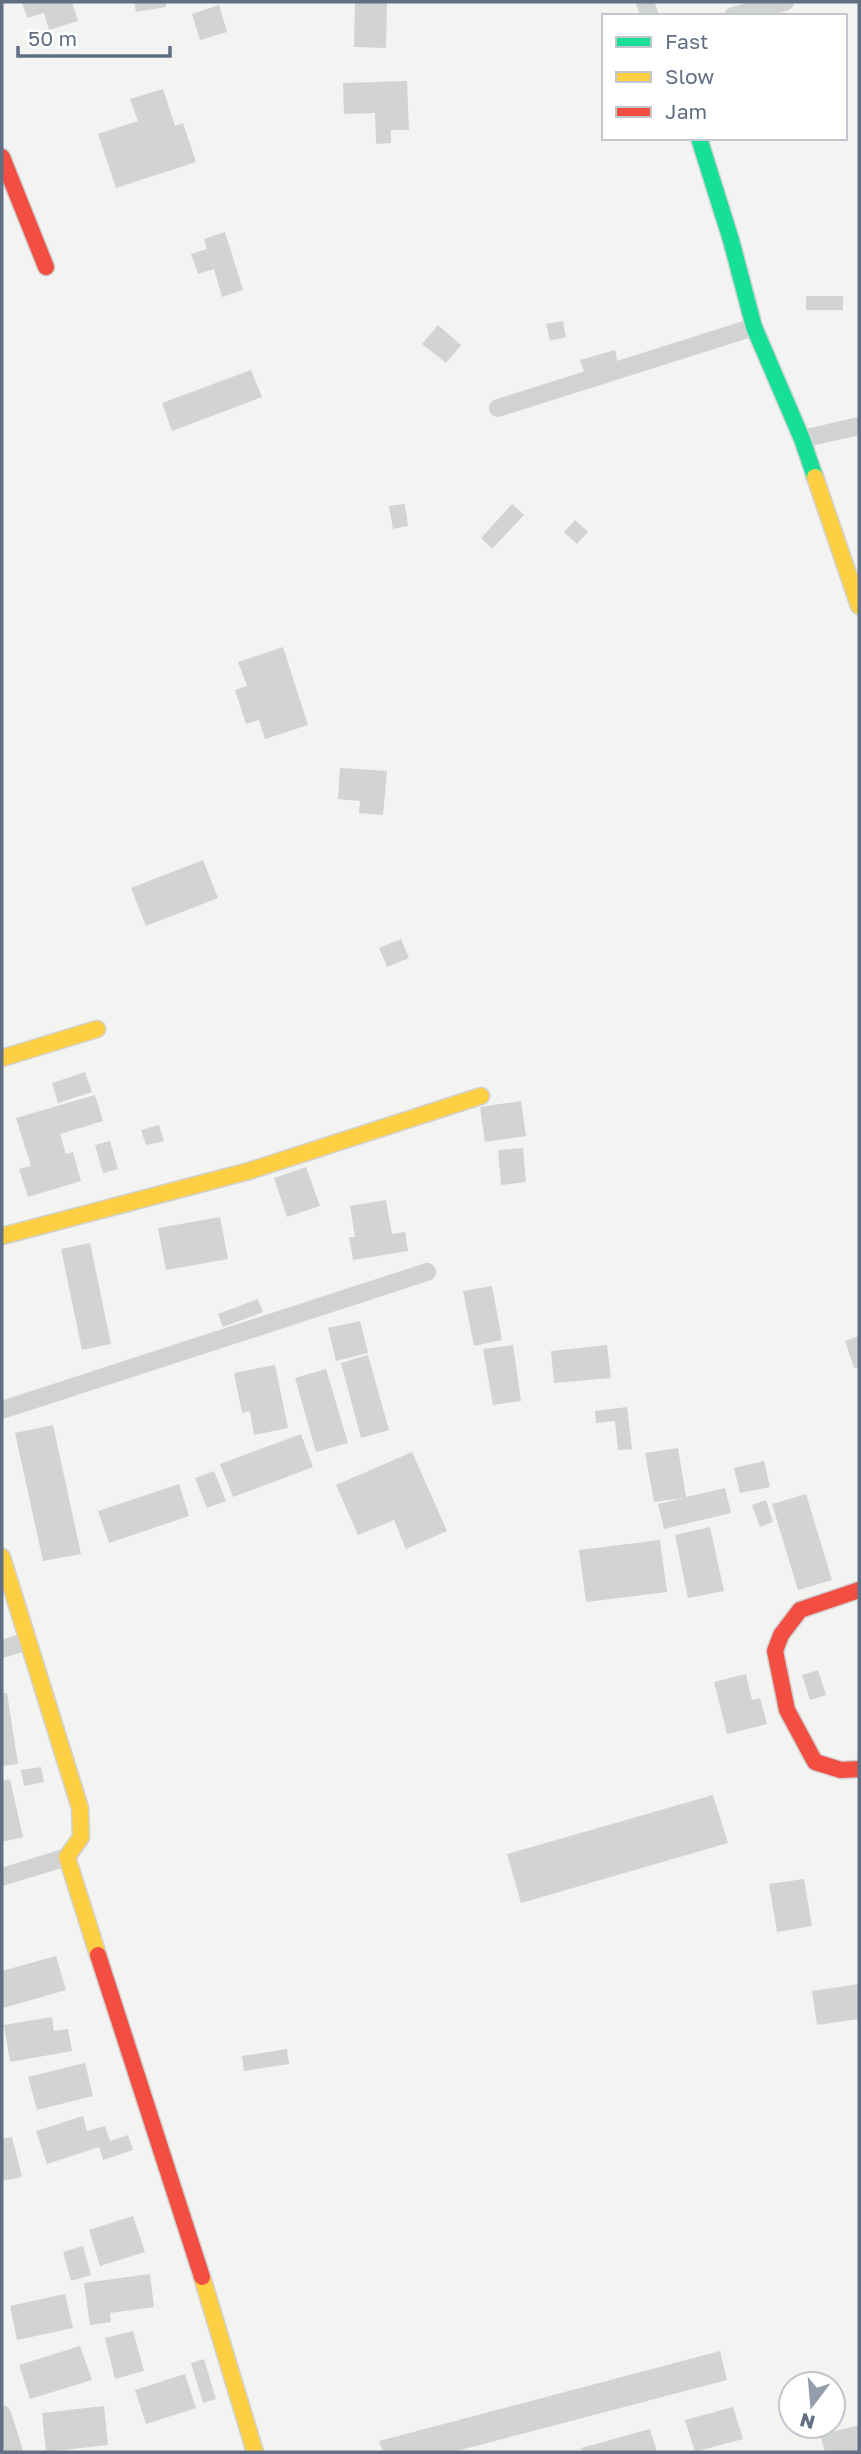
<svg xmlns="http://www.w3.org/2000/svg" width="861" height="2454" font-family="'Golos Text',sans-serif">
	<rect width="100%" height="100%" fill="#f3f4f1"/>
	<g fill="#d2d3d3">
		<polygon points="22,2 72,2 78,21 49,30 44,13 27,18"/>
		<polygon points="134,2 166,2 166,7 136,12"/>
		<polygon points="355,2 387,2 386,48 354,47"/>
		<polygon points="219,5 227,32 200,40 192,14"/>
		<polygon points="407,81 409,130 391,130 391,143 376,144 375,113 344,114 343,83"/>
		<polygon points="163,89 175,126 183,123 196,162 116,188 98,134 138,121 130,99"/>
		<polygon points="225,232 243,290 222,297 214,269 198,274 191,254 207,249 204,239"/>
		<rect x="806" y="296" width="37" height="14"/>
		<polygon points="563,321 566,337 550,341 546,324"/>
		<polygon points="438,325 461,345 446,363 422,344"/>
		<polygon points="615,350 618,364 585,374 580,360"/>
		<polygon points="251,370 262,397 172,431 162,403"/>
		<polygon points="405,504 408,526 393,529 389,506"/>
		<polygon points="512,504 524,515 492,549 481,538"/>
		<polygon points="575,520 588,532 577,544 564,532"/>
		<polygon points="283,647 308,725 265,739 259,720 246,724 235,690 247,686 238,662"/>
		<polygon points="340,768 387,771 383,815 359,813 360,801 338,799"/>
		<polygon points="203,860 218,898 146,926 131,888"/>
		<polygon points="401,939 409,958 387,967 379,948"/>
		<polygon points="85,1072 92,1092 58,1103 52,1083"/>
		<polygon points="95,1095 103,1121 60,1134 66,1154 73,1152 81,1181 28,1197 19,1169 31,1166 16,1118"/>
		<polygon points="521,1101 526,1136 485,1142 480,1107"/>
		<polygon points="159,1125 164,1141 146,1145 141,1130"/>
		<polygon points="110,1141 118,1169 103,1173 95,1145"/>
		<polygon points="523,1148 526,1182 501,1185 498,1150"/>
		<polygon points="306,1167 320,1206 287,1217 274,1178"/>
		<polygon points="386,1200 392,1234 405,1232 408,1251 353,1260 349,1237 355,1237 350,1206"/>
		<polygon points="220,1217 228,1259 166,1270 158,1228"/>
		<polygon points="90,1243 111,1344 82,1350 61,1249"/>
		<polygon points="492,1286 502,1340 474,1346 463,1291"/>
		<polygon points="258,1299 263,1312 223,1327 218,1314"/>
		<polygon points="360,1321 368,1353 336,1361 328,1328"/>
		<polygon points="859,1336 859,1367 854,1368 845,1341"/>
		<polygon points="513,1345 521,1401 493,1405 483,1349"/>
		<polygon points="607,1345 611,1378 554,1383 551,1351"/>
		<polygon points="368,1355 389,1430 361,1438 341,1363"/>
		<polygon points="275,1365 288,1428 254,1435 250,1411 242,1413 234,1373"/>
		<polygon points="326,1369 348,1443 316,1452 295,1378"/>
		<polygon points="627,1407 632,1449 618,1450 615,1421 596,1423 595,1411"/>
		<polygon points="53,1425 81,1554 43,1561 15,1433"/>
		<polygon points="301,1434 313,1467 233,1497 220,1464"/>
		<polygon points="678,1448 686,1497 725,1488 731,1513 664,1529 658,1504 684,1498 654,1502 645,1453"/>
		<polygon points="412,1452 447,1531 406,1549 394,1520 358,1535 336,1485"/>
		<polygon points="764,1461 770,1487 740,1493 734,1468"/>
		<polygon points="214,1471 226,1501 207,1508 195,1478"/>
		<polygon points="179,1484 189,1516 109,1543 98,1511"/>
		<polygon points="806,1494 832,1580 798,1590 772,1504"/>
		<polygon points="766,1500 773,1522 760,1527 752,1505"/>
		<polygon points="710,1527 724,1591 688,1598 675,1535"/>
		<polygon points="660,1540 667,1592 586,1602 579,1550"/>
		<polygon points="818,1670 826,1695 810,1700 802,1675"/>
		<polygon points="746,1674 752,1700 760,1698 767,1724 727,1734 714,1682"/>
		<polygon points="2,1693 7,1693 18,1764 2,1766"/>
		<polygon points="41,1767 44,1782 24,1786 21,1770"/>
		<polygon points="10,1779 23,1837 2,1842 2,1781"/>
		<polygon points="713,1795 728,1843 521,1903 507,1854"/>
		<polygon points="804,1879 812,1926 777,1932 769,1884"/>
		<polygon points="56,1956 66,1990 3,2008 2,1971"/>
		<polygon points="859,1984 859,2019 817,2025 812,1991"/>
		<polygon points="52,2017 54,2031 68,2029 72,2051 10,2062 4,2025"/>
		<polygon points="287,2049 289,2064 244,2071 242,2056"/>
		<polygon points="85,2063 93,2096 37,2110 28,2077"/>
		<polygon points="83,2116 87,2131 105,2126 110,2141 128,2135 133,2150 103,2160 99,2147 47,2164 36,2131"/>
		<polygon points="12,2137 22,2177 2,2181 2,2139"/>
		<polygon points="133,2216 145,2252 100,2266 89,2230"/>
		<polygon points="83,2246 91,2275 71,2281 63,2252"/>
		<polygon points="150,2274 154,2307 110,2313 111,2322 90,2325 84,2283"/>
		<polygon points="65,2294 73,2328 17,2340 10,2306"/>
		<polygon points="133,2331 144,2371 115,2379 105,2338"/>
		<polygon points="80,2346 92,2380 30,2399 19,2365"/>
		<polygon points="720,2351 727,2380 453,2452 383,2452 379,2441"/>
		<polygon points="204,2359 216,2399 203,2403 191,2363"/>
		<polygon points="185,2374 196,2408 146,2424 135,2390"/>
		<polygon points="104,2406 108,2445 46,2452 42,2413"/>
		<polygon points="733,2407 743,2439 695,2452 685,2420"/>
		<polygon points="859,2425 859,2452 825,2452 820,2435"/>
		<polygon points="650,2429 657,2452 582,2452 581,2448"/>
	</g>
	<g fill="none" stroke-linecap="round" stroke-linejoin="round">
		<g stroke="#cfd1d2" stroke-width="19">
			<polyline id="fast" points="699,138 731,240 754,327 802,439 815,477"/>
		</g>
		<g stroke="#cfd1d2" stroke-width="19">
			<g id="slow">
				<polyline points="815,477 859,606"/>
				<polyline points="2,1058 97,1029"/>
				<polyline points="2,1236 249,1171 481,1096"/>
				<polyline points="2,1557 80,1808 81,1837 67,1857 98,1955"/>
				<polyline points="202,2277 255,2452"/>
			</g>
		</g>
		<g stroke="#cfd1d2" stroke-width="19">
			<g id="jam">
				<polyline points="2,157 46,267"/>
				<polyline points="859,1590 800,1610 781,1635 775,1651 787,1710 815,1762 841,1770 859,1769"/>
				<polyline points="98,1955 202,2277"/>
			</g>
		</g>
		<g stroke="#d1d2d2" stroke-width="18">
			<polyline points="645,2 650,16"/>
			<polyline points="733,16 785,2"/>
			<polyline points="498,408 754,327"/>
			<polyline points="802,439 859,426"/>
			<polyline points="2,1410 427,1272"/>
			<polyline points="2,1649 28,1641"/>
			<polyline points="2,1877 67,1857"/>
			<polyline points="2,2414 14,2452"/>
		</g>
		<use href="#fast" stroke="#16e098" stroke-width="16"/>
		<use href="#slow" stroke="#ffcf43" stroke-width="16"/>
		<use href="#jam" stroke="#f24e42" stroke-width="16"/>
	</g>
	<rect width="861" height="2454" fill="none" stroke="#616f84" stroke-width="7"/>
	<rect x="602" y="14" width="245" height="126" fill="#ffffff" stroke="#c0c5ce" stroke-width="2"/>
	<rect x="616" y="37" width="35" height="10" fill="#16e098" stroke="#c0c5ce" stroke-width="2"/>
	<text x="665" y="49" font-size="21" fill="#616f84">Fast</text>
	<rect x="616" y="72" width="35" height="10" fill="#ffcf43" stroke="#c0c5ce" stroke-width="2"/>
	<text x="665" y="84" font-size="21" fill="#616f84">Slow</text>
	<rect x="616" y="107" width="35" height="10" fill="#f24e42" stroke="#c0c5ce" stroke-width="2"/>
	<text x="665" y="119" font-size="21" fill="#616f84">Jam</text>
	<g transform="translate(812 2405) rotate(196)"><circle r="33" fill="#ffffff" stroke="#c0c5ce" stroke-width="2"/>
	<path d="M0-5L12 26L0 18L-12 26Z" fill="#949eaa"/>
	<text y="-10" font-size="19" font-weight="bold" text-anchor="middle" fill="#616f84">N</text>
	</g>
	<path d="M18 46v10h152v-10" fill="none" stroke="#616f84" stroke-width="3.5"/>
	<text x="28" y="46" font-size="21" fill="#616f84" stroke="#ffffff" stroke-width="5" paint-order="stroke">50 m</text>
</svg>
